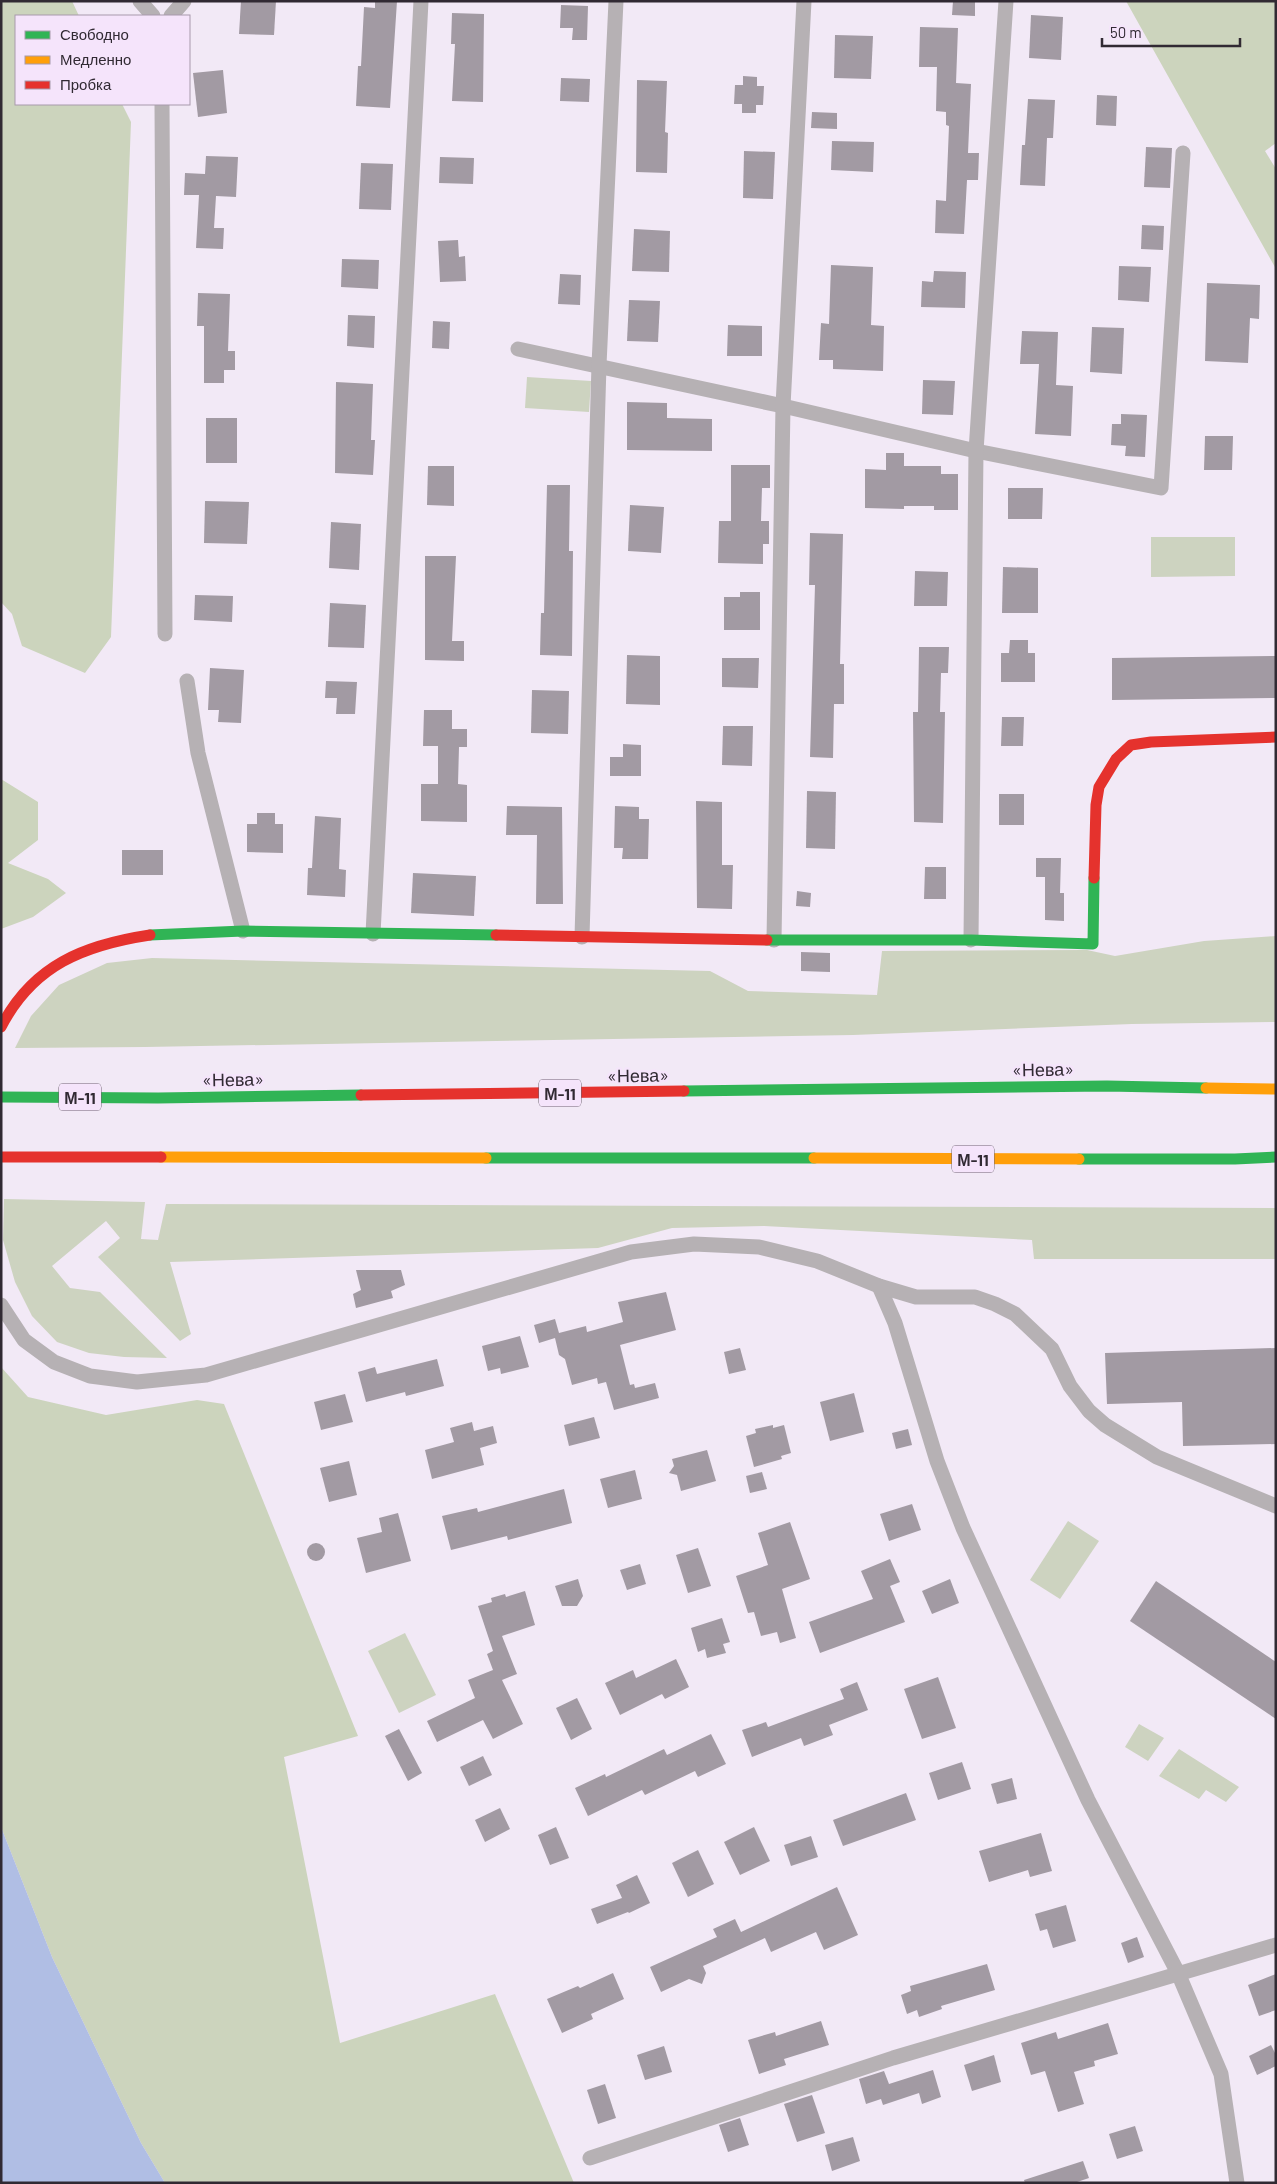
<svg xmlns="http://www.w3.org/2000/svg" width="1277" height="2184" font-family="Barlow,sans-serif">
	<rect width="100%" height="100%" fill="#f2e9f6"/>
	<g fill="#cdd3c0">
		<polygon points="527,377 591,381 589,412 525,408"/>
		<polygon points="1151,537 1235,537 1235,576 1151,577"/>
		<polygon points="1276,936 1276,1022 1132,1024 853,1035 145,1047 15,1048 31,1016 59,985 107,963 152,958 710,971 748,991 877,995 882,951 1087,950 1115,956 1204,941"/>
		<polygon points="4,1199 145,1202 141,1239 158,1240 166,1204 1276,1208 1276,1259 1034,1259 1032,1240 764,1226 672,1228 598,1248 170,1262 191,1334 180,1341 98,1257 120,1238 106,1221 52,1266 70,1288 100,1292 167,1358 124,1357 89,1353 57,1342 32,1316 15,1282 3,1240"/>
		<polygon points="1068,1521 1099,1541 1060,1599 1030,1580"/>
		<polygon points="405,1633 436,1695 399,1713 368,1651"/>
		<polygon points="1139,1724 1164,1738 1148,1761 1125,1747"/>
		<polygon points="1179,1749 1239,1787 1226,1802 1206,1790 1199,1799 1159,1776"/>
	</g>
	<g fill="#ccd4bd">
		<polygon points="1,1 72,1 79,16 16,16 16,104 122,104 131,122 111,637 85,673 22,646 12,614 1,602"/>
		<polygon points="1126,1 1276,1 1276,143 1265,151 1276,169 1276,269"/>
		<polygon points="1,779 38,802 38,840 8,863 48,879 66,893 33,917 1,929"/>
		<polygon points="1,1367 28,1397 106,1415 197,1400 224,1404 358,1736 284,1757 340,2043 495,1994 574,2183 165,2183 141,2143 52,1957 1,1827"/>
	</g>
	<polygon fill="#b0bee4" points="1,1827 52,1957 141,2143 165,2183 1,2183"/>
	<g fill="#a29aa3">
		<polygon points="241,1 276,1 274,35 239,34"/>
		<polygon points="375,1 397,1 390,108 356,106 358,66 361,66 364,7 375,8"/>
		<polygon points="953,1 975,1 975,16 952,15"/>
		<polygon points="561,5 588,6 587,40 572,40 573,28 560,28"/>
		<polygon points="452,13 484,14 483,102 452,101 455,44 451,44"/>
		<polygon points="1031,15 1063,17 1061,60 1029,58"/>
		<polygon points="920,27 958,28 956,83 971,84 968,153 979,153 978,180 967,180 964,234 935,233 936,200 946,201 949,126 946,125 946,112 936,111 937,67 919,67"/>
		<polygon points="835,35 873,36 871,79 834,78"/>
		<polygon points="223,70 227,113 198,117 193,73"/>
		<polygon points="743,76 757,77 757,86 764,86 763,105 756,105 756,113 742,113 742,104 734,104 735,85 743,85"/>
		<polygon points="561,78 590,79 589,102 560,101"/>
		<polygon points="637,80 667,81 665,132 668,133 667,173 636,172"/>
		<polygon points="1097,95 1117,96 1116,126 1096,125"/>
		<polygon points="1028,99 1055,100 1053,138 1047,138 1045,186 1020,185 1022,145 1025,145"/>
		<polygon points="812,112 837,113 837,129 811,128"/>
		<polygon points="832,141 874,142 873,172 831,170"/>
		<polygon points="1146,147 1172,148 1170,188 1144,187"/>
		<polygon points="744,151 775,152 773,199 743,198"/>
		<polygon points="206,156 238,157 236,197 216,196 214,228 224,228 223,249 196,248 199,195 184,195 185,173 205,174"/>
		<polygon points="440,157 474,158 473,184 439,183"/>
		<polygon points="361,163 393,164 391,210 359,209"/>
		<polygon points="1142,225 1164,226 1163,250 1141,249"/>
		<polygon points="634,229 670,231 669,272 632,271"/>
		<polygon points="458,240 459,257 465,256 466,281 440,282 438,241"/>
		<polygon points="342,259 379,260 378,289 341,287"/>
		<polygon points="831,265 873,267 871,325 884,326 883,371 833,369 833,360 819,360 821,323 829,324"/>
		<polygon points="1119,266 1151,267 1149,302 1118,300"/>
		<polygon points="934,271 966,272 965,308 921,307 922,281 933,282"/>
		<polygon points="560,274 581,275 580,305 558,304"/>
		<polygon points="1207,283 1260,285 1259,319 1250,318 1248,363 1205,361"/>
		<polygon points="198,293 230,294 228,351 235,351 235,370 224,370 224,383 204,383 204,326 197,326"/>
		<polygon points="629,300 660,301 658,342 627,341"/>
		<polygon points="348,315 375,316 374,348 347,346"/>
		<polygon points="433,321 450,322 449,349 432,348"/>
		<polygon points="728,325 762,326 762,356 727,356"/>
		<polygon points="1092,327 1124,328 1122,374 1090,372"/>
		<polygon points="1022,331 1058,332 1056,385 1073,386 1071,436 1035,434 1039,364 1020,364"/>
		<polygon points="923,380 955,381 953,415 922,414"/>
		<polygon points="336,382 373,384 371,440 375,440 373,475 335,473"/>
		<polygon points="627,402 667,403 667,418 712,419 712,451 627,450"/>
		<polygon points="1121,414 1147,415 1145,457 1125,456 1126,446 1111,445 1112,424 1121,424"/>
		<rect x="206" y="418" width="31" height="45"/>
		<polygon points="1205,436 1233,436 1232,470 1204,470"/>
		<polygon points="886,453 904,453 904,466 941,466 941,474 958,474 958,510 934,510 934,506 904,506 904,509 865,508 865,469 886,470"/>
		<polygon points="731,465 770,465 770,488 762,488 761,521 769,521 769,544 763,544 763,564 718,563 719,521 731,521"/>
		<polygon points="428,466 454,466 454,506 427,505"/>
		<polygon points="547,485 570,485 569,551 573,551 572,656 540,655 541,613 544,613"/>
		<polygon points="1008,488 1043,488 1042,519 1008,519"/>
		<polygon points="205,501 249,502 247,544 204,543"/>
		<polygon points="630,505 664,507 661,553 628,551"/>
		<polygon points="331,522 361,524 359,570 329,568"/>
		<polygon points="810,533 843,534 840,664 844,664 844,704 834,704 833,758 810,757 815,585 809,585"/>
		<polygon points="425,556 456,556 452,641 464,641 464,661 425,660"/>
		<polygon points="1003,567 1038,568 1038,613 1002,613"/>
		<polygon points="915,571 948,572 947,606 914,606"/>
		<polygon points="740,592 760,592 760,630 724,630 724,597 740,597"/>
		<polygon points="195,595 233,596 232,622 194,620"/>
		<polygon points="330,603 366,605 364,648 328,647"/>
		<polygon points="1010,640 1028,640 1028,653 1035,653 1035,682 1001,682 1001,653 1009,653"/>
		<polygon points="919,647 949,647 948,673 941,673 940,712 945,712 943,823 914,822 913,712 918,712"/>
		<polygon points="627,655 660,656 660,705 626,704"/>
		<polygon points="1276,656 1276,698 1112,700 1112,658"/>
		<polygon points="722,658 759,658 758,688 722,687"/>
		<polygon points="210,668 244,670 241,723 218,722 219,710 208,710"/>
		<polygon points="326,681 357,682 355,714 336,714 337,698 325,698"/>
		<polygon points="532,690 569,691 568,734 531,733"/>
		<polygon points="424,710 452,710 452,729 467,729 467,747 459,747 458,784 467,785 467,822 421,821 421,784 438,784 438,746 423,746"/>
		<polygon points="1002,717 1024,717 1023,746 1001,746"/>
		<polygon points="723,726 753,726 752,766 722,765"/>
		<polygon points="623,744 641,745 641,776 610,776 610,757 623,757"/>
		<polygon points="807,791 836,792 835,849 806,848"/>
		<rect x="999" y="794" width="25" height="31"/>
		<polygon points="696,801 722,802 722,865 733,865 732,909 697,908"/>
		<polygon points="507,806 562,807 563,904 536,904 537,835 506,835"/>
		<polygon points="615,806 639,807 639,819 649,819 648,859 622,859 623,848 614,848"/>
		<polygon points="257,813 275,813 275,824 283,824 283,853 247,852 247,824 257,824"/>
		<polygon points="315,816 341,818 339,869 346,870 345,897 307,895 308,868 312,868"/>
		<rect x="122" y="850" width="41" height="25"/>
		<polygon points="1036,858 1061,858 1060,893 1064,893 1064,921 1045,920 1045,877 1036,877"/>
		<polygon points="925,867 946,867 946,899 924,899"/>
		<polygon points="413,873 476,876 474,916 411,913"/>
		<polygon points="797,891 811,893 810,907 796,906"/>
		<polygon points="801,952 830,953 830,972 801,971"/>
		<polygon points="356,1270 401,1270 405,1285 391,1291 393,1298 356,1308 353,1294 361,1290"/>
		<polygon points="666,1292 676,1330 620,1345 630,1385 634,1384 635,1388 655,1383 659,1398 614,1410 606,1382 598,1384 597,1378 572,1385 565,1359 559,1355 555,1338 539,1343 534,1325 555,1319 559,1333 586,1326 587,1332 623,1322 618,1302"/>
		<polygon points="520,1336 529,1367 501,1374 500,1368 488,1371 482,1346"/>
		<polygon points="740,1348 746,1370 729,1374 724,1352"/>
		<polygon points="1276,1348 1276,1444 1183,1446 1182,1402 1107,1404 1105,1353"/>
		<polygon points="437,1359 444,1386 406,1396 405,1392 366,1402 358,1372 375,1367 377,1374"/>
		<polygon points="854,1393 864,1432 830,1441 820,1402"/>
		<polygon points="345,1394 353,1422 321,1430 314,1402"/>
		<polygon points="594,1417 600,1438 569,1446 564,1425"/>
		<polygon points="472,1422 474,1431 493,1426 497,1443 480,1448 484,1465 432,1479 425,1450 454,1442 450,1428"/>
		<polygon points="773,1425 773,1428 784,1425 791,1453 781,1456 782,1459 754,1467 746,1436 756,1433 755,1429"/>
		<polygon points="908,1429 912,1445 896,1449 892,1433"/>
		<polygon points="707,1450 716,1481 681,1491 677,1475 669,1473 674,1466 672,1459"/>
		<polygon points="349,1461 357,1495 329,1502 320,1468"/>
		<polygon points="635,1470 642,1499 608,1508 600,1479"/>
		<polygon points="762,1472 767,1489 750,1493 746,1476"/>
		<polygon points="564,1489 572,1523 508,1540 507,1536 451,1550 442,1516 477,1508 478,1512"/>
		<polygon points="912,1504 921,1530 889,1541 880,1514"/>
		<polygon points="398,1513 411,1561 366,1573 357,1538 382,1532 379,1518"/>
		<polygon points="790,1522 810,1579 782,1589 796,1638 780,1643 777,1632 761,1636 754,1612 748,1613 736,1576 768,1565 758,1533"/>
		<circle cx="316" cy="1552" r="9"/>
		<polygon points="698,1548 711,1586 688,1593 676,1555"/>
		<polygon points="890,1559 900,1582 890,1586 905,1622 820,1653 809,1622 873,1599 861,1571"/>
		<polygon points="640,1564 646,1584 627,1590 620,1570"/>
		<polygon points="578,1579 583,1596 577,1606 562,1606 555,1586"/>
		<polygon points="950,1579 959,1603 932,1614 922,1591"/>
		<polygon points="1156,1581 1276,1662 1276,1719 1130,1621"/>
		<polygon points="525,1591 535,1625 502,1636 517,1674 502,1680 523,1724 493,1739 483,1720 437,1742 427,1721 475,1698 468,1680 493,1670 487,1654 493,1651 478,1606 492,1602 491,1598 505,1594 506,1597"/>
		<polygon points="722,1618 730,1642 723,1644 726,1653 707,1658 705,1649 698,1652 691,1628"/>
		<polygon points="676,1659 689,1687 665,1699 662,1694 620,1715 605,1683 633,1670 636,1678"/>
		<polygon points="938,1677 956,1728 922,1739 904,1689"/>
		<polygon points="857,1682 868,1710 829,1725 833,1735 804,1746 801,1738 752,1757 742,1730 766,1722 768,1727 844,1699 840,1689"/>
		<polygon points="577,1698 592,1729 571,1740 556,1708"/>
		<polygon points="399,1729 422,1773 408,1781 385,1736"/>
		<polygon points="711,1734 726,1764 698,1777 695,1771 645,1795 642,1790 588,1816 575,1788 605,1774 606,1777 664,1749 667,1755"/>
		<polygon points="483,1756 492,1775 469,1786 460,1767"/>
		<polygon points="962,1762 971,1789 938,1800 929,1773"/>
		<polygon points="1012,1778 1017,1799 997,1804 991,1784"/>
		<polygon points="906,1793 916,1820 843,1846 833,1820"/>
		<polygon points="500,1808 510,1829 485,1842 475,1820"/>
		<polygon points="556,1827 569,1858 550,1865 538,1835"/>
		<polygon points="754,1827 770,1861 740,1875 724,1842"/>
		<polygon points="1041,1833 1052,1871 1030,1877 1028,1870 989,1882 979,1851"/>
		<polygon points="811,1836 818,1857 791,1866 784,1845"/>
		<polygon points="698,1850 714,1884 688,1897 672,1863"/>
		<polygon points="637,1875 650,1903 629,1913 628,1912 597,1924 591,1909 622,1898 616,1885"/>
		<polygon points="837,1887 858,1935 824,1950 816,1932 771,1952 765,1938 703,1966 706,1973 702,1984 689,1979 661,1992 650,1967 717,1937 713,1929 735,1919 741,1932"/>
		<polygon points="1066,1905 1076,1941 1053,1948 1047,1929 1040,1931 1035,1914"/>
		<polygon points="1137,1937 1144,1957 1128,1963 1121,1943"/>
		<polygon points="987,1964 995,1990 941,2006 942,2009 919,2017 917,2010 907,2014 901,1995 911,1991 910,1986"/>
		<polygon points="613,1973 624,1999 591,2014 593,2019 562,2033 547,1999 578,1986 580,1988"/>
		<polygon points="1276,1974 1276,2010 1259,2016 1248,1985"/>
		<polygon points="821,2021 829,2045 784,2059 786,2065 759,2074 748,2040 775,2032 776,2036"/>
		<polygon points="1108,2023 1118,2054 1094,2061 1095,2066 1074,2072 1084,2104 1058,2112 1045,2071 1031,2075 1021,2043 1056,2032 1058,2039"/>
		<polygon points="1271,2045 1276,2055 1276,2066 1257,2075 1249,2056"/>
		<polygon points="664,2046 672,2072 645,2080 637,2055"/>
		<polygon points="994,2055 1001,2082 972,2091 964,2065"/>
		<polygon points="933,2070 941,2097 922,2104 919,2093 883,2105 881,2099 866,2104 859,2079 884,2071 889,2084"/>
		<polygon points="605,2084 616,2118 598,2124 587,2090"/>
		<polygon points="812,2095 825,2133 797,2142 784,2104"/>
		<polygon points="740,2118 749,2145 728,2152 719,2125"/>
		<polygon points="1135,2126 1143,2151 1117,2159 1109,2134"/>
		<polygon points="853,2137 860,2161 832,2171 825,2145"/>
		<polygon points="1083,2161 1089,2178 1074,2183 1025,2183 1024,2180"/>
	</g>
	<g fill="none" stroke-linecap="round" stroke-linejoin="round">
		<g stroke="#b6b1b4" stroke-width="15">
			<polyline points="140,1 153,16"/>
			<polyline points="171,16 184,1"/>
			<polyline points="162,104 165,634"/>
			<polyline points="518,349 783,406 976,451 1161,488 1183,153"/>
			<polyline points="187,681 198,753 243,931"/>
			<polyline points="373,934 421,1"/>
			<polyline points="582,937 599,365 616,1"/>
			<polyline points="774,940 783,406 804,1"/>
			<polyline points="971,940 976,451 1006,1"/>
			<polyline points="879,1286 895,1323 937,1461 963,1528 1088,1800 1178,1973 1221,2074 1237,2183"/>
			<polyline points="1,1305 24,1340 54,1362 90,1376 137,1382 206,1375 631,1252 694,1244 759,1247 817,1261 879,1286 916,1297 975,1297 995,1304 1015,1314 1052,1349 1070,1386 1089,1411 1105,1425 1157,1457 1276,1506"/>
			<polyline points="590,2158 893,2058 1276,1945"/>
		</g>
		<g stroke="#30b455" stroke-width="11">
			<polyline points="150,935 243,931 496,935"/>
			<polyline points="767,940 971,940 1093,944 1094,878"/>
			<polyline points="684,1091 1107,1086 1206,1088"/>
			<polyline points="1,1097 158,1098 361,1095"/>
			<polyline points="486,1158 814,1158"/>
			<polyline points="1079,1159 1235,1159 1276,1157"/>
		</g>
		<g stroke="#ff9f0a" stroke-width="11">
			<polyline points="1206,1088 1276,1089"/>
			<polyline points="161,1157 486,1158"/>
			<polyline points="814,1158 1079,1159"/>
		</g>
		<g stroke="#e5322d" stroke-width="11">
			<polyline points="1094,878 1096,805 1099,787 1116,759 1131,745 1151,742 1276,737"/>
			<polyline points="496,935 767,940"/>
			<path d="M1 1027C33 965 84 945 150 935"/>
			<polyline points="361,1095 684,1091"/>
			<polyline points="1,1157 161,1157"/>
		</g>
	</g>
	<g text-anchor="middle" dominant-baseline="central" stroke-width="5" stroke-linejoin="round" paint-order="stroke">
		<g fill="#f5e4fb" stroke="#6c626f" stroke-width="1">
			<rect x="539" y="1079.5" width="42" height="27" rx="4"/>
			<rect x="59" y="1083.5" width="42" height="27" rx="4"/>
			<rect x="952" y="1145.5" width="42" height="27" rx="4"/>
		</g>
		<g font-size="16" font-weight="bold" fill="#312a33">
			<text x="560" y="1093">М-11</text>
			<text x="80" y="1097">М-11</text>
			<text x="973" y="1159">М-11</text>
		</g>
		<g font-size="18" fill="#312a33" stroke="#f5e4fb">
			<text transform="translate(1043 1069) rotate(-1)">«Нева»</text>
			<text transform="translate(638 1075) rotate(-1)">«Нева»</text>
			<text transform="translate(233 1079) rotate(-1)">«Нева»</text>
		</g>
	</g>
	<rect width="1277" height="2184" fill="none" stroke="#312a33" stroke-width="5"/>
	<rect x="15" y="15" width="175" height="90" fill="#f5e4fb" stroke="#a79aab"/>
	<rect x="25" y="31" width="25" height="8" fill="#30b455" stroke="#a79aab"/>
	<text x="60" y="40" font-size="15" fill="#312a33">Свободно</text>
	<rect x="25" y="56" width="25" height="8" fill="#ff9f0a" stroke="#a79aab"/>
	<text x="60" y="65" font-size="15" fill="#312a33">Медленно</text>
	<rect x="25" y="81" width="25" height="8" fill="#e5322d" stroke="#a79aab"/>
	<text x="60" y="90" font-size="15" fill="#312a33">Пробка</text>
	<path d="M1102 38v8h138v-8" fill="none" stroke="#312a33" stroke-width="2.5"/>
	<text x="1110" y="38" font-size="15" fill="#312a33" stroke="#f5e4fb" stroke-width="4" paint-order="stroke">50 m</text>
</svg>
